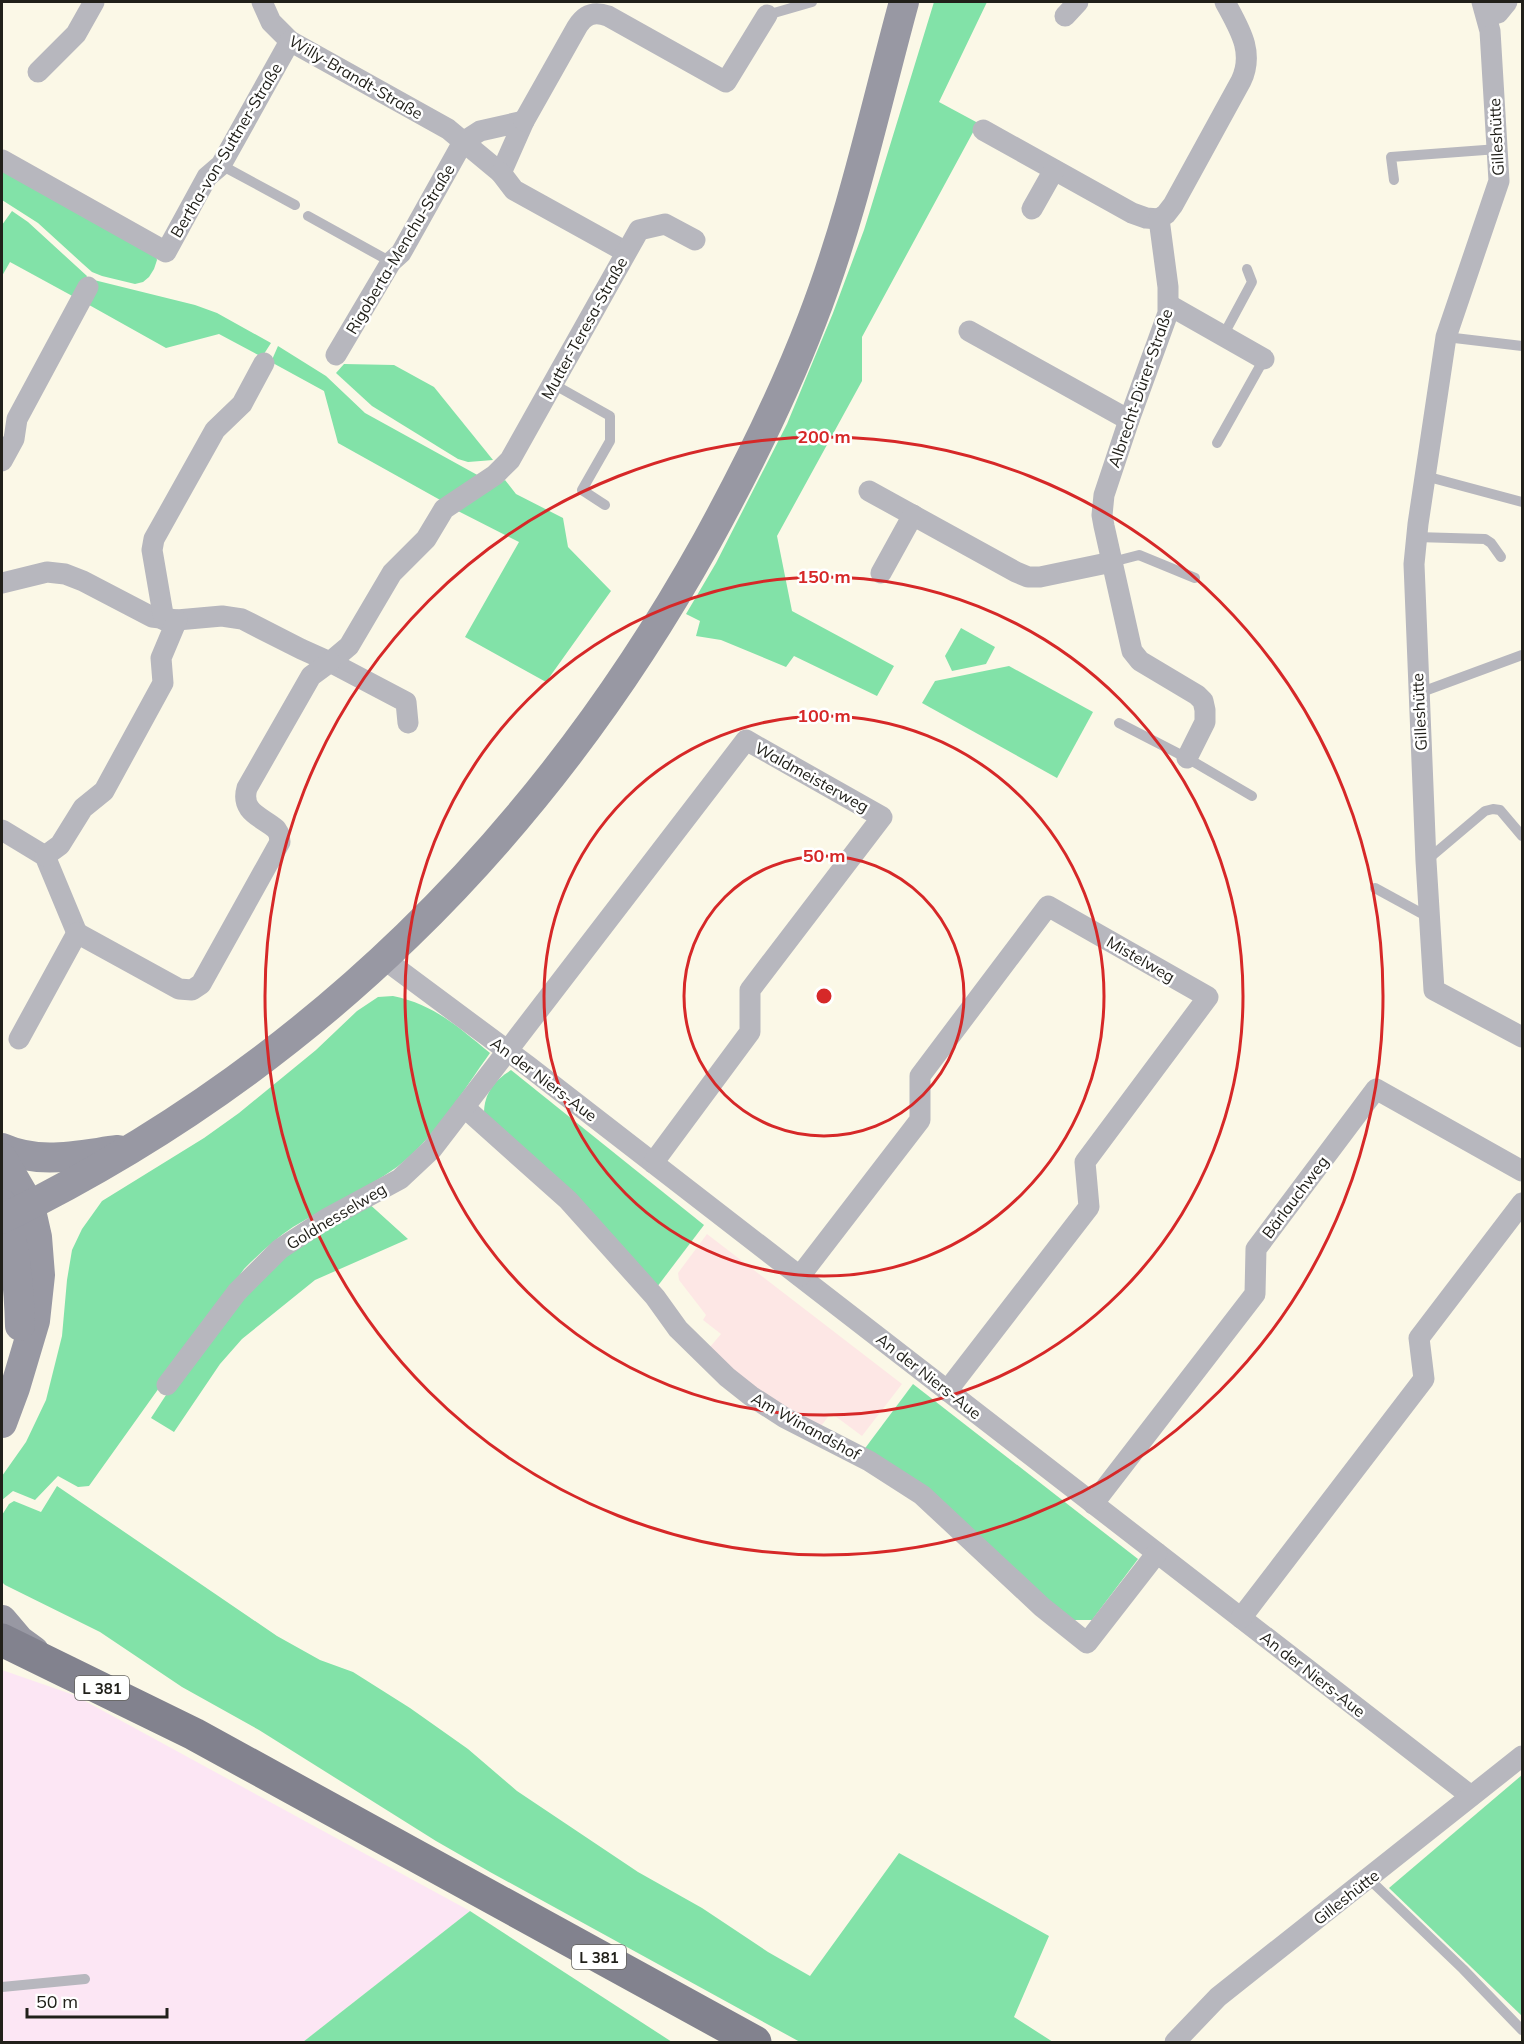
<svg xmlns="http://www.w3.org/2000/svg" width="1524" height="2044" font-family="Mulish,sans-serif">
	<rect width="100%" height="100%" fill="#fbf8e7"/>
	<polygon fill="#fce6f4" points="2,1670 74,1695 470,1911 303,2042 2,2042"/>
	<polygon fill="#fde7e5" points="707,1234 902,1384 862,1436 831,1413 821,1426 788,1408 750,1385 710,1347 721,1334 703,1320 706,1315 679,1280 678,1273"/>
	<g fill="#82e2a8">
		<polygon points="934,2 987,2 939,102 978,123 862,337 862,381 777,536 792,611 894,666 877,696 794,656 786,667 721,640 696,636 700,621 686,614 716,563 787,424 833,313 864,230"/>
		<polygon points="2,167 155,253 157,260 154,269 149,277 143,282 135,284 102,276 92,272 83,264 38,223 2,200"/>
		<polygon points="12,211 28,222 87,276 76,298 10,262 2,276 2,225"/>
		<polygon points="94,280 195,305 217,313 271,343 262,357 219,334 166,348 82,301"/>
		<polygon points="278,346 326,376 365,413 481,477 442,501 338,443 324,391 271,362"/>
		<polygon points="344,364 394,365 434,387 493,460 468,462 458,459 372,406 336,373"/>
		<polygon points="505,480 516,494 563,518 568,547 611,591 546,682 465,637 519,542 456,510"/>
		<polygon points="961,628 995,647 986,664 952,671 945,656"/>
		<polygon points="1009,666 1093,712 1057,778 922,703 935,681"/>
		<path d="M393 996C435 1005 457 1026 490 1053 462 1092 436 1137 397 1167 364 1191 327 1206 293 1227 275 1239 259 1254 244 1269L89 1486 78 1487 58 1476 35 1500 13 1491 2 1500V1476L26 1442 46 1400 62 1336 67 1280 72 1250 82 1229 102 1201 204 1138 239 1113 316 1050 357 1011 378 997Z"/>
		<path d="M511 1070 704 1225 657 1287 484 1113C484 1093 495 1080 511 1070Z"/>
		<polygon points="366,1201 408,1239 315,1280 242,1339 220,1364 174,1432 151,1418 196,1349 272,1261"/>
		<polygon points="913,1384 1138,1559 1092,1620 1069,1620 863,1451"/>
		<polygon points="57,1486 277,1636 320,1660 353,1672 410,1708 468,1749 517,1791 638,1872 702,1908 768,1952 810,1976 899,1853 1049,1936 1014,2017 1053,2042 800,2042 490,1872 436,1841 259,1730 182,1687 100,1632 5,1585 2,1582 2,1515 9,1504 14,1501 41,1512"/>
		<polygon points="1522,1775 1522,2016 1389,1888"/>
		<polygon points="470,1911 672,2042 303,2042"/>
	</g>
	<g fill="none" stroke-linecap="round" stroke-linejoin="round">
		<g stroke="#b7b7be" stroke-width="10">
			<polyline points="767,15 812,2"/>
			<polyline points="221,165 295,205"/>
			<polyline points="1394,180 1391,157 1498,149"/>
			<polyline points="308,216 391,262"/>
			<polyline points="1223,336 1252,282 1247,269"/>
			<polyline points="1446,337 1522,346"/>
			<polyline points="553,384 610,416 610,441 582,490 605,505"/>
			<polyline points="1217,443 1264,359"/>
			<polyline points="1425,476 1522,502"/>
			<polyline points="1416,537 1485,539 1491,543 1501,557"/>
			<polyline points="1112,562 1139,555 1195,578"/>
			<polyline points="1419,693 1522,655"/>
			<polyline points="1119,723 1187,758 1252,796"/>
			<polyline points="1427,860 1485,811 1493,809 1500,810 1522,836"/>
			<polyline points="1375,888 1430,918"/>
			<polyline points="1369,1879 1463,1969 1522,2030"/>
			<polyline points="2,1987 85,1979"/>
		</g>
		<g stroke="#b7b7be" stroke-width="21">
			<polyline points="262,2 271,22 290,41 448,129 501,173 524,121 480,131 463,142 401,253 391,262 336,355"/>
			<polyline points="1482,2 1490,31 1499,181 1446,337 1418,524 1414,564 1426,861 1434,990 1522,1037"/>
			<polyline points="1065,16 1078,2"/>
			<polyline points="1488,16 1498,13 1507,2"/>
			<polyline points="38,72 76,34 94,2"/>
			<path d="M524 121 577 27C585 14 594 11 608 16L726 82 767 15"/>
			<polyline points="983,130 1132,213 1146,218 1159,219"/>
			<polyline points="2,160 166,252 207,177 221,165 290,41"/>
			<polyline points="501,173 514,190 626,252"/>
			<polyline points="1032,209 1054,170"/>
			<polyline points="1169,305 1264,359"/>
			<polyline points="969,331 1129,420"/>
			<polyline points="2,461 14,439 17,419 88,287"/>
			<polyline points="869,491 1016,572 1028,577 1040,577 1112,562"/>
			<polyline points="881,573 913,515"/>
			<polyline points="2,583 47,572 65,574 83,581 152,617 177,620 222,616 242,619 301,649 330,662"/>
			<polyline points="164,620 152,550 154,539 215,430 242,404 264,363"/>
			<polyline points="408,723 406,702 330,662 349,646 392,573 426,539 444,509 495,475 510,460 639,230 665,224 695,240"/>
			<path d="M1187 758 1205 722V710L1203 701 1197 695 1140 661 1132 651 1104 526 1102 515 1104 495 1129 420 1168 313V287L1159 219 1166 214 1173 205 1241 81C1255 52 1239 28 1225 2"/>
			<polyline points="2,830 45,856 77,933"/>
			<polyline points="45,856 60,845 83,808 104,791 163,683 161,658 177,620"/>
			<polyline points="384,959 528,1066 1471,1796"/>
			<path d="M19 1039 77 933 179 989 192 990 201 984 280 842 279 834 276 829C262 817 240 812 247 788L311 676 330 662"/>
			<polyline points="464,1107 568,1200 655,1297 678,1329 727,1377 751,1396 785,1418 869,1461 922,1495 1042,1607 1087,1643 1157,1553"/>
			<polyline points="800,1276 920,1120 920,1076 1048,906 1208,997 1085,1162 1089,1207 947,1391"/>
			<polyline points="167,1385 237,1292 280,1249 326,1219 400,1179 432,1149 746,740 882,817 750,990 750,1032 653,1163"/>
			<polyline points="1093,1504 1255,1294 1256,1249 1376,1089 1522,1171"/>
			<polyline points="1241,1618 1424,1379 1419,1338 1522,1203"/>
			<polyline points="1175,2042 1218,1997 1522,1756"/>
		</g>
		<g stroke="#9898a3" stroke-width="30">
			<path d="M2 1148C40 1165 78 1155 118 1150"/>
			<polyline points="2,1158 30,1206 37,1237 40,1275 35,1321 15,1388 2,1423"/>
			<path d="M2 1204C15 1243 19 1285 20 1326"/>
			<path d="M2 1219C308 1070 542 838 707 541 746 470 783 396 812 320 852 217 875 108 904 2"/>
			<polyline points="2,1620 19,1640 34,1651"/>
		</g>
		<polyline stroke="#82828e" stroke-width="33" points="2,1640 194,1734 755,2042"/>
	</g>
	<g fill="none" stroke="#d62828" stroke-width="3">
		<circle cx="824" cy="996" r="140"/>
		<circle cx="824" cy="996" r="280"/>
		<circle cx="824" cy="996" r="419"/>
		<circle cx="824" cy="996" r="559"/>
	</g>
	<g text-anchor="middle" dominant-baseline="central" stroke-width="5" stroke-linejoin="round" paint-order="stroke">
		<g fill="#fff" stroke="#64635f" stroke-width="1.5">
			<rect x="75" y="1676" width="54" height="24" rx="4.5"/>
			<rect x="572" y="1945" width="54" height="24" rx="4.5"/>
		</g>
		<g font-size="15" font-weight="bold" fill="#21201a">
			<text x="102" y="1688">L 381</text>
			<text x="599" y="1957">L 381</text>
		</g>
		<g font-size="16" fill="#21201a" stroke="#fff">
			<text transform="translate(356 77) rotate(30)">Willy-Brandt-Straße</text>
			<text transform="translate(1496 137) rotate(-93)">Gilleshütte</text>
			<text transform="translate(226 150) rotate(-59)">Bertha-von-Suttner-Straße</text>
			<text transform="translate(400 249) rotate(-59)">Rigoberta-Menchu-Straße</text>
			<text transform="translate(584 328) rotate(-61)">Mutter-Teresa-Straße</text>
			<text transform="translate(1140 388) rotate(-71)">Albrecht-Dürer-Straße</text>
			<text transform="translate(1419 712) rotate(-93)">Gilleshütte</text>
			<text transform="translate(812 777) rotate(29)">Waldmeisterweg</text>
			<text transform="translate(1141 959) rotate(30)">Mistelweg</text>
			<text transform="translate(544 1079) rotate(37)">An der Niers-Aue</text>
			<text transform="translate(1295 1197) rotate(-53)">Bärlauchweg</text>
			<text transform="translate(336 1216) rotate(-31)">Goldnesselweg</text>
			<text transform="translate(929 1376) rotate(38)">An der Niers-Aue</text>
			<text transform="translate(806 1426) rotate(29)">Am Winandshof</text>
			<text transform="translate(1313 1674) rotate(38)">An der Niers-Aue</text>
			<text transform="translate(1346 1897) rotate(-38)">Gilleshütte</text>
		</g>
	</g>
	<circle cx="824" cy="996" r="9" fill="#d62828" stroke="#fff" stroke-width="3"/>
	<g font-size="18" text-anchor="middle" font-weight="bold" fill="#d62828" stroke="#fff" stroke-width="5" stroke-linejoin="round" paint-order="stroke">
		<text x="824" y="443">200 m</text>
		<text x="824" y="583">150 m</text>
		<text x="824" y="722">100 m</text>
		<text x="824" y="862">50 m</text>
	</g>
	<rect width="1524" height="2044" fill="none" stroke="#21201a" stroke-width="6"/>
	<path d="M27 2008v9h140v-9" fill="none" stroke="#21201a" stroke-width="3"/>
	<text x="36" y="2008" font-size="18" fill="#21201a" stroke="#ffffff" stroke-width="4.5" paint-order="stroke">50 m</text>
</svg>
